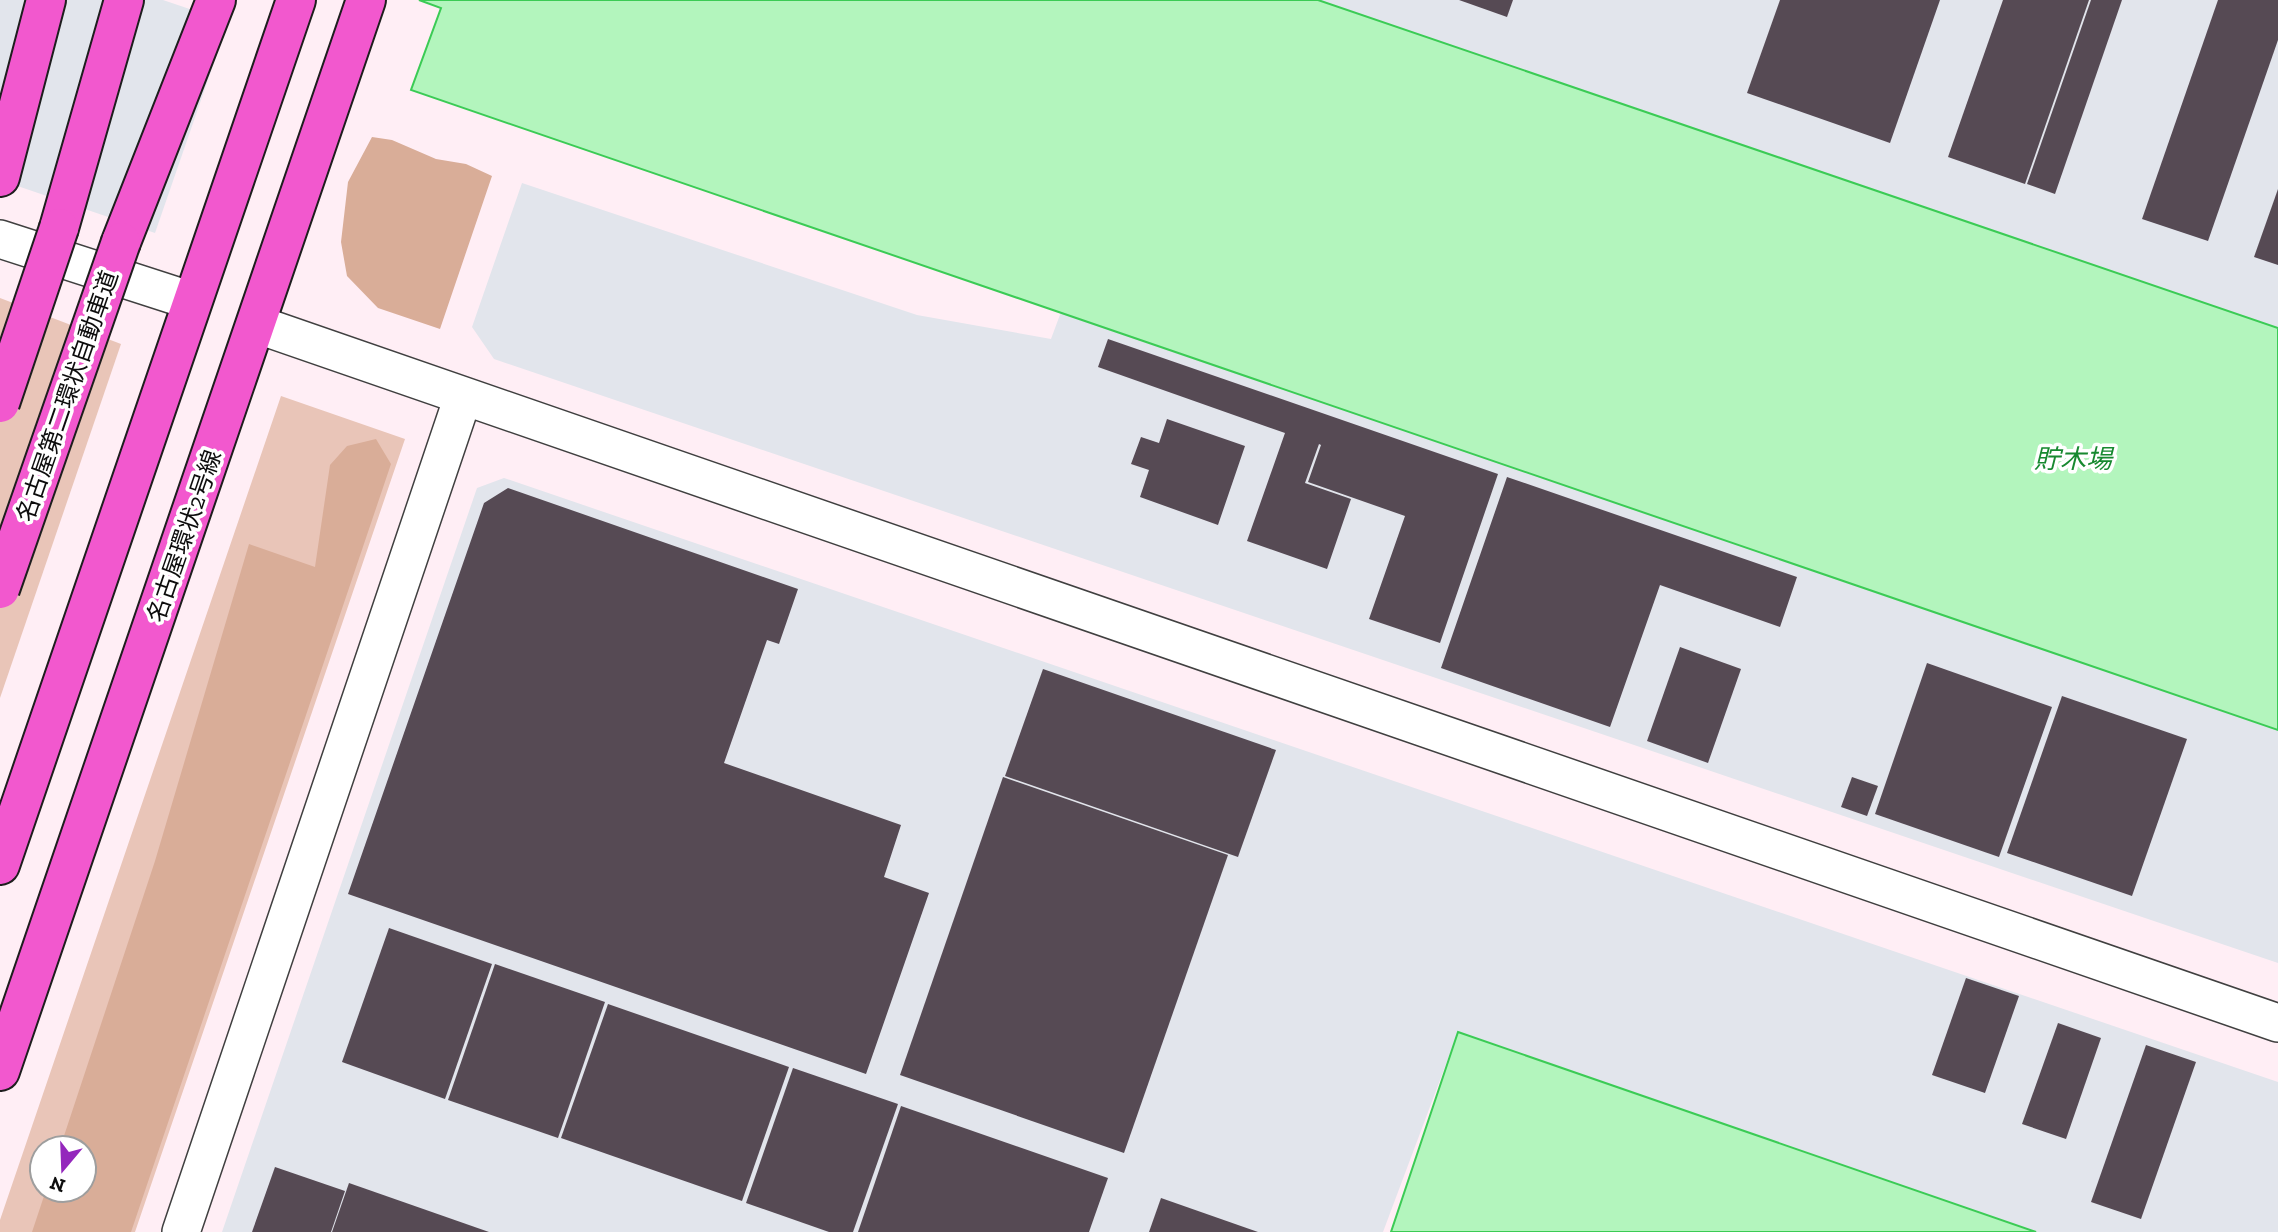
<svg xmlns="http://www.w3.org/2000/svg" width="2278" height="1232" font-family="'Zilla Slab','Noto Sans JP',serif">
	<rect width="100%" height="100%" fill="#ffeef5"/>
	<g fill="#e2e5ec">
		<polygon points="0,0 163,0 228,22 155,233 0,180"/>
		<polygon points="1318,0 2278,0 2278,328"/>
		<polygon points="522,183 917,315 1051,339 1061,312 2278,730 2278,963 494,359 472,327"/>
		<polygon points="504,478 2278,1082 2278,1232 2036,1232 1458,1032 1383,1232 222,1232 477,488"/>
	</g>
	<g fill="#e9c5b8" fill-rule="evenodd">
		<polygon points="0,298 121,344 0,698"/>
		<path d="M281 396 405 439 135 1232H0V1220ZM42 1148H84V1190H42Z"/>
	</g>
	<g fill="#d9ad98">
		<polygon points="372,137 392,140 436,159 466,164 492,176 440,329 378,308 347,276 341,242 348,182"/>
		<polygon points="376,439 391,464 131,1232 32,1232 46,1190 84,1190 84,1148 60,1148 155,861 249,544 315,567 330,465 347,446"/>
	</g>
	<g fill="#b3f5bd" stroke="#3bcb55" stroke-width="2">
		<polygon points="419,0 1318,0 2278,328 2278,730 411,90 441,8"/>
		<polygon points="1458,1032 2036,1232 1391,1232"/>
	</g>
	<g fill="#564a54">
		<polygon points="1459,0 1513,0 1507,17"/>
		<polygon points="1780,0 1940,0 1890,143 1747,93"/>
		<polygon points="2003,0 2089,0 2025,184 1948,157"/>
		<polygon points="2091,0 2122,0 2055,194 2027,184"/>
		<polygon points="2218,0 2278,0 2278,40 2208,241 2142,219"/>
		<polygon points="2278,189 2278,265 2254,257"/>
		<polygon points="1108,339 1498,474 1440,643 1369,619 1405,516 1308,482 1321,445 1319,444 1305,483 1351,499 1327,569 1247,541 1285,433 1098,367"/>
		<polygon points="1167,419 1245,446 1218,525 1140,497 1149,470 1131,464 1141,437 1159,443"/>
		<polygon points="1507,477 1797,577 1780,627 1660,585 1610,727 1441,668"/>
		<polygon points="508,488 798,589 779,644 767,640 724,763 901,825 884,877 929,893 866,1074 348,894 484,503"/>
		<polygon points="1680,647 1741,669 1708,763 1647,741"/>
		<polygon points="1927,663 2052,707 1999,857 1875,814"/>
		<polygon points="1043,669 1276,750 1238,857 1005,776"/>
		<polygon points="2062,696 2187,739 2132,896 2007,853"/>
		<polygon points="1003,777 1228,855 1124,1153 900,1075"/>
		<polygon points="1852,777 1878,786 1867,816 1841,807"/>
		<polygon points="389,928 492,964 445,1099 342,1062"/>
		<polygon points="495,964 605,1002 558,1138 448,1100"/>
		<polygon points="1966,978 2019,996 1985,1093 1932,1075"/>
		<polygon points="608,1004 789,1067 742,1201 561,1138"/>
		<polygon points="2058,1023 2101,1038 2066,1139 2022,1124"/>
		<polygon points="2146,1045 2196,1062 2141,1219 2091,1202"/>
		<polygon points="793,1068 898,1104 853,1232 829,1232 746,1203"/>
		<polygon points="901,1106 1108,1178 1089,1232 858,1232"/>
		<polygon points="275,1167 345,1191 331,1232 252,1232"/>
		<polygon points="349,1183 489,1232 332,1232"/>
		<polygon points="1161,1198 1258,1232 1149,1232"/>
	</g>
	<g fill="none" stroke-linecap="round" stroke-linejoin="round">
		<g stroke="#404040" stroke-width="40">
			<g id="minor">
				<polyline points="0,239 192,301"/>
				<polyline points="256,324 2278,1023"/>
				<polyline points="181,1232 463,397"/>
			</g>
		</g>
		<g stroke="#1e1e1e" stroke-width="42">
			<g id="highway">
				<polyline points="0,177 46,0"/>
				<polyline points="59,228 124,0"/>
				<polyline points="121,242 216,0"/>
				<polyline points="0,865 296,0"/>
				<polyline points="0,1071 366,0"/>
			</g>
		</g>
		<use href="#minor" stroke="#fff" stroke-width="37"/>
		<use href="#highway" stroke="#f258ce" stroke-width="38"/>
		<g stroke="#1e1e1e" stroke-width="42" stroke-linecap="butt">
			<g id="highway-bridge">
				<polyline points="0,403 59,228"/>
				<polyline points="0,589 121,242"/>
			</g>
		</g>
		<use href="#highway-bridge" stroke="#f258ce" stroke-width="38"/>
	</g>
	<g text-anchor="middle" dominant-baseline="central" stroke-width="7" stroke-linejoin="round" paint-order="stroke">
		<g font-size="24" fill="#0d0d0d" stroke="#fff">
			<text transform="translate(67 396) rotate(-71)">名古屋第二環状自動車道</text>
			<text transform="translate(184 536) rotate(-71)">名古屋環状2号線</text>
		</g>
		<g font-size="26" font-style="italic" fill="#178930" stroke="#fff">
			<text x="2073" y="459">貯木場</text>
		</g>
	</g>
	<g transform="translate(63 1169) rotate(199)"><circle r="33" fill="#ffffff" stroke="#9e9e9e" stroke-width="2"/>
	<path d="M0-5L12 26L0 18L-12 26Z" fill="#9427bc"/>
	<text y="-10" font-size="19" font-weight="bold" text-anchor="middle" fill="#0d0d0d">N</text>
	</g>
</svg>
